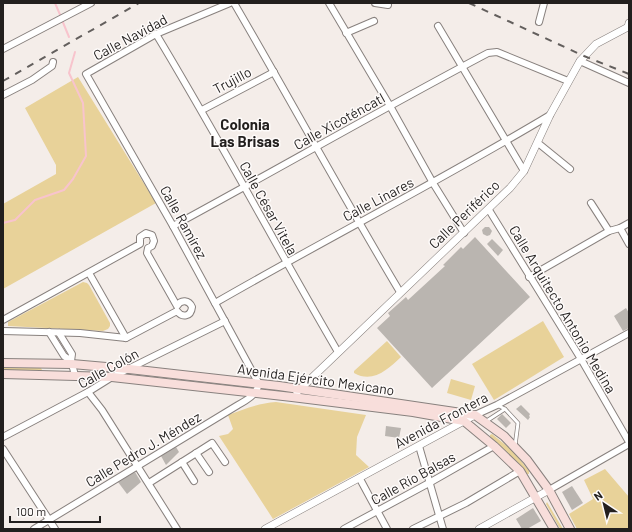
<svg xmlns="http://www.w3.org/2000/svg" width="632" height="532" font-family="Barlow,sans-serif">
	<rect width="100%" height="100%" fill="#f4ede9"/>
	<g fill="#e8d299">
		<polygon points="78,77 156,203 3,289 3,204 56,174 56,165 25,108"/>
		<polygon points="83,282 87,283 89,285 110,323 110,326 108,329 103,331 8,326 8,322"/>
		<polygon points="543,321 564,357 494,400 472,364"/>
		<path d="M387 341 401 357C388 369 373 384 354 373V371Z"/>
		<polygon points="3,368 41,368 42,370 40,371 3,370"/>
		<polygon points="451,379 475,386 471,400 447,393"/>
		<path d="M276 402 366 415 357 437 356 455 369 467 273 519 219 436 228 434 233 429 228 415C244 409 259 403 276 402Z"/>
		<polygon points="492,434 513,451 529,471 529,474 526,474 510,455 490,438 490,435"/>
		<polygon points="605,469 629,497 629,529 577,529 569,514 593,499 584,480"/>
		<polygon points="547,502 563,529 560,529 546,504"/>
	</g>
	<g fill="none" stroke-linecap="round" stroke-linejoin="round">
		<g stroke="#f8c4cd" stroke-width="2">
			<polyline points="55,3 61,17"/>
			<polyline points="62,20 69,37"/>
			<polyline points="3,223 15,220 35,200 64,190 73,179 86,156 83,103 69,73 75,52"/>
		</g>
	</g>
	<g fill="#bab5b0">
		<polygon points="485,227 489,227 492,231 490,235 487,236 483,234 482,230"/>
		<polygon points="475,237 530,297 432,388 377,328 390,316 388,313 406,297 408,300 445,266 443,265 461,247 463,249"/>
		<polygon points="492,239 503,250 498,256 487,244"/>
		<polygon points="626,308 629,313 629,328 623,331 614,316"/>
		<polygon points="521,405 530,414 529,416 530,417 528,420 516,409"/>
		<polygon points="502,414 511,423 506,428 497,419"/>
		<polygon points="386,426 401,428 399,438 385,436"/>
		<polygon points="176,447 179,452 166,465 161,456"/>
		<polygon points="135,472 141,482 127,494 118,482"/>
		<polygon points="572,486 583,503 572,510 562,492"/>
		<polygon points="533,508 541,521 527,529 522,529 516,519"/>
	</g>
	<g fill="none" stroke-linecap="round" stroke-linejoin="round">
		<g stroke="#88817e" stroke-width="4.5">
			<g id="service">
				<polyline points="497,405 505,409 518,423 515,446"/>
				<polyline points="485,422 505,409"/>
			</g>
		</g>
		<g stroke="#88817e" stroke-width="8">
			<g id="minor">
				<path d="M234 3C290 99 343 197 400 292"/>
				<polyline points="329,3 390,106 433,183 464,233"/>
				<polyline points="375,3 388,5"/>
				<polyline points="539,22 544,3"/>
				<polyline points="438,26 524,171"/>
				<polyline points="346,33 374,21"/>
				<path d="M156 34C219 138 276 246 338 352"/>
				<polyline points="3,49 91,3"/>
				<polyline points="580,61 629,83"/>
				<polyline points="3,95 32,80 52,66 53,62"/>
				<polyline points="202,110 274,72"/>
				<polyline points="538,143 570,169"/>
				<polyline points="591,203 609,231"/>
				<polyline points="489,210 581,359 629,442"/>
				<path d="M173 226C278 169 382 109 488 53L497 52 568 81"/>
				<polyline points="620,228 629,244"/>
				<polyline points="89,273 126,338"/>
				<polyline points="529,277 609,231 620,228 629,223"/>
				<path d="M215 303C326 239 440 181 550 115"/>
				<path d="M3 320 140 244V237L146 233 152 235 154 241 152 246 148 248 147 253 177 306C181 299 189 300 192 307 191 317 182 318 177 311L126 338 80 333 3 331"/>
				<polyline points="49,332 64,356 71,361"/>
				<polyline points="59,333 72,354 71,361 75,375"/>
				<polyline points="88,392 102,410 177,529"/>
				<polyline points="475,415 497,405 629,333"/>
				<polyline points="3,437 88,392 112,377 225,321"/>
				<polyline points="419,446 443,529"/>
				<polyline points="3,449 55,529"/>
				<polyline points="196,453 209,472"/>
				<polyline points="182,462 194,481"/>
				<polyline points="360,479 387,529"/>
				<polyline points="149,483 212,443 225,462"/>
				<polyline points="549,490 629,444"/>
				<path d="M34 529 238 405C247 400 256 395 259 384L173 226 86 74 156 34 230 3"/>
				<polyline points="344,529 429,483 494,446"/>
				<polyline points="413,529 466,503 520,471"/>
			</g>
		</g>
		<g stroke="#88817e" stroke-width="8">
			<g id="tertiary">
				<polyline points="297,392 510,188 524,171 550,115 580,61 596,44 628,27 629,23"/>
				<polyline points="265,529 475,415"/>
				<polyline points="479,529 549,490"/>
			</g>
		</g>
		<g stroke="#88817e" stroke-width="10">
			<g id="secondary">
				<polyline points="3,363 72,364 129,369 279,386 475,415 504,436 527,460 549,490 570,529"/>
				<polyline points="3,374 112,377 292,397 413,412 464,421 494,446 520,471 554,529"/>
			</g>
		</g>
		<use href="#service" stroke="#fff" stroke-width="3"/>
		<use href="#minor" stroke="#fff" stroke-width="6"/>
		<use href="#tertiary" stroke="#fff" stroke-width="7"/>
		<use href="#secondary" stroke="#f8dedb" stroke-width="8"/>
		<g stroke="#635f5d" stroke-width="2" stroke-dasharray="7 7" stroke-linecap="butt">
			<polyline points="469,3 584,56 629,74"/>
			<polyline points="3,81 139,3"/>
		</g>
	</g>
	<g text-anchor="middle" dominant-baseline="central" stroke-width="3" stroke-linejoin="round" paint-order="stroke">
		<g font-size="14" fill="#221f1e" stroke="#fefbfa">
			<text transform="translate(130 37) rotate(-28)">Calle Navidad</text>
			<text transform="translate(232 80) rotate(-28)">Trujillo</text>
			<text transform="translate(339 121) rotate(-29)">Calle Xicoténcatl</text>
			<text transform="translate(378 199) rotate(-28)">Calle Linares</text>
			<text transform="translate(269 208) rotate(61)">Calle César Vitela</text>
			<text transform="translate(464 214) rotate(-44)">Calle Periférico</text>
			<text transform="translate(184 222) rotate(61)">Calle Ramírez</text>
			<text transform="translate(563 309) rotate(59)">Calle Arquitecto Antonio Medina</text>
			<text transform="translate(108 368) rotate(-29)">Calle Colón</text>
			<text transform="translate(316 379) rotate(8)">Avenida Ejército Mexicano</text>
			<text transform="translate(441 420) rotate(-28)">Avenida Frontera</text>
			<text transform="translate(143 449) rotate(-31)">Calle Pedro J. Méndez</text>
			<text transform="translate(413 478) rotate(-29)">Calle Río Balsas</text>
		</g>
		<g font-size="15" font-weight="bold" fill="#221f1e" stroke="#fefbfa">
			<text x="245" y="124">Colonia<tspan x="245" dy="17">Las Brisas</tspan></text>
		</g>
	</g>
	<rect width="632" height="532" fill="none" stroke="#221f1e" stroke-width="8"/>
	<g transform="translate(604 504) rotate(325)" stroke="#fefbfa" stroke-width="3" paint-order="stroke">
	<path d="M0-3L7 15L0 10L-7 15Z" fill="#221f1e"/>
	<text y="-6" font-size="11" font-weight="bold" text-anchor="middle" fill="#221f1e">N</text>
	</g>
	<path d="M10 516v6h90v-6" fill="none" stroke="#221f1e" stroke-width="2"/>
	<text x="16" y="516" font-size="12" fill="#221f1e" stroke="#fefbfa" stroke-width="3" paint-order="stroke">100 m</text>
</svg>
